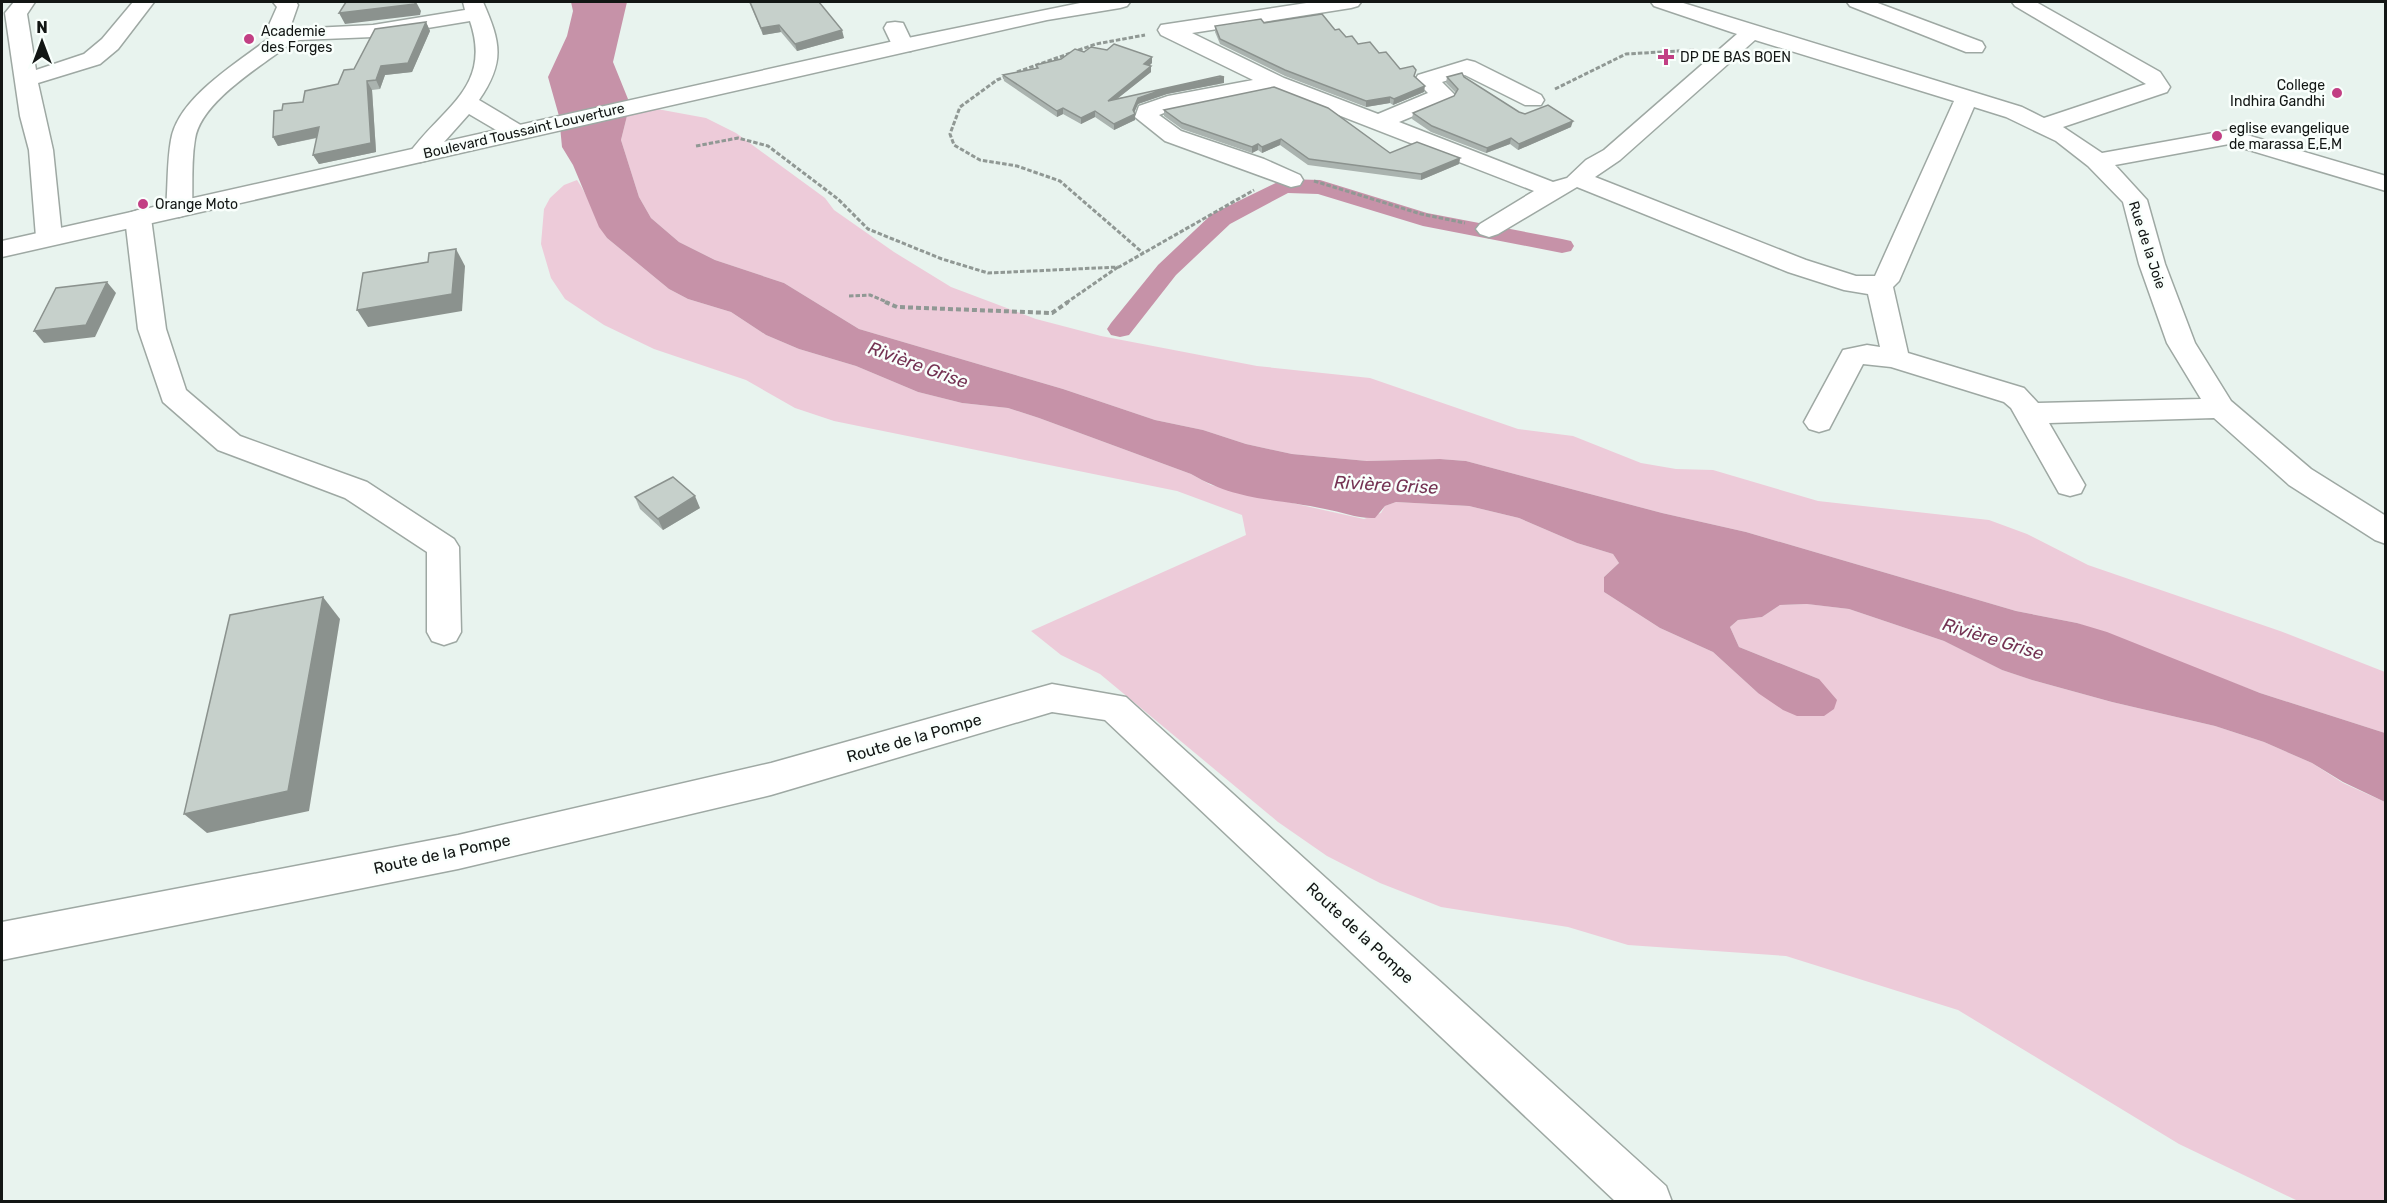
<svg xmlns="http://www.w3.org/2000/svg" width="2387" height="1203" font-family="Rubik,sans-serif">
	<rect width="100%" height="100%" fill="#e8f3ee"/>
	<g fill="#edcbd9">
		<polygon points="630,104 706,118 736,133 825,198 834,210 894,252 951,287 1036,319 1101,336 1257,366 1370,378 1518,429 1573,436 1641,463 1676,469 1713,470 1818,501 1989,520 2027,534 2088,565 2280,631 2385,672 2385,733 2260,693 2077,623 2016,611 1746,532 1662,513 1466,461 1440,459 1367,461 1292,454 1246,444 1203,430 1155,420 1063,389 859,329 784,283 715,260 679,242 651,218 639,197 621,140"/>
		<path d="M577 180C590 198 594 220 607 238L669 289 688 299 731 312 766 335 799 349 856 366 918 392 962 403 1008 408 1039 418 1191 474 1211 485 1364 519 1381 513 1385 506 1396 502 1469 506 1519 518 1577 543 1613 554 1619 563 1604 577V592L1660 628 1713 652 1758 693 1819 679 1739 647 1730 627 1738 620 1762 617 1780 605 1808 604 1849 609 1944 641 2002 670 2032 680 2112 702 2215 726 2264 742 2312 763 2343 783 2385 802V1201H2298L2179 1144 1958 1010 1786 956 1628 945 1568 927 1441 907 1380 883 1327 856 1278 822 1100 674 1061 655 1031 631 1246 535 1242 515 1177 491 834 421 795 408 746 380 654 349 604 325 565 299 551 278 541 244 544 209 550 198 564 185Z"/>
	</g>
	<path fill="#c692a8" d="M571 2H627L613 62 630 104 621 140 639 197 651 218 679 242 715 260 784 283 859 329 1063 389 1155 420 1203 430 1246 444 1292 454 1367 461 1440 459 1466 461 1662 513 1746 532 2016 611 2077 623 2107 632 2260 693 2385 733V802L2343 782 2312 763 2264 742 2215 726 2112 702 2032 680 2002 670 1944 641 1849 609 1807 604 1780 605 1762 617 1738 620 1730 627 1739 647 1819 679 1837 700 1834 709 1824 716H1797L1783 710 1758 693 1713 652 1660 628 1604 592V577L1619 563 1613 554 1577 543 1519 518 1469 506 1396 502 1385 506 1375 518C1358 519 1342 512 1325 509 1274 498 1239 502 1191 474L1039 418 1008 408 962 403 918 392 856 366 799 349 766 335 731 312 688 299 669 289 607 238 599 227 573 165 562 147 559 116 548 77 567 36 573 11Z"/>
	<g fill="none" stroke-linecap="round" stroke-linejoin="round">
		<polygon fill="#c692a8" fill-rule="evenodd" points="1284,179 1320,180 1427,213 1562,239 1571,241 1574,246 1571,251 1562,253 1423,226 1318,194 1288,193 1230,224 1176,275 1129,335 1120,337 1111,335 1107,329 1111,323 1158,265 1212,214"/>
		<g stroke="#9ea8a3" stroke-width="3">
			<g id="minor">
				<polygon points="14,2 35,2 27,14 36,70 84,54 102,39 133,2 154,2 118,49 100,64 38,83 53,150 62,237 58,242 49,245 40,242 36,237 29,150 20,116 5,13"/>
				<path d="M273 2H296L298 5 291 25 292 29 373 25 465 10 463 2H483C501 43 505 62 479 100L524 127 528 132 524 137H508L469 114 428 160 420 162 412 160 408 155C441 108 493 88 470 21L373 37 299 40 291 43C262 66 201 101 195 139 191 162 193 186 192 209L188 214 179 217 170 214 166 209C168 186 167 162 171 140 178 97 239 62 272 36L269 25 277 7Z"/>
				<path d="M1313 2H1361L1358 6 1351 8 1192 33 1284 78 1378 114 1428 93 1415 80 1418 75 1467 60 1475 62 1541 95 1544 100 1541 105H1525L1465 75 1442 82 1455 95 1452 100 1399 122 1553 182 1567 178 1586 160 1604 150 1737 34 1654 6 1651 2H1680L2022 107 2044 118 2146 84 2015 6 2012 2H2036L2160 72 2170 87 2167 92 2063 127 2102 153 2230 130 2386 176V191L2229 144 2115 165 2147 200 2165 264 2195 343 2231 401 2311 469 2386 516V544L2375 540 2289 485 2214 418 2049 423 2085 485 2081 493 2070 496 2059 493 2011 408 2004 402 1891 367 1863 364 1829 429 1819 432 1809 429 1804 422 1843 350 1867 345 1880 347 1868 294 1844 290 1788 272 1577 187 1498 234 1489 237 1480 234 1476 229 1480 224 1534 191 1274 90 1174 109 1159 115 1181 131 1264 159 1300 175 1303 180 1300 185 1291 187 1165 141 1135 117 1139 106 1168 96 1253 80 1161 35 1158 30 1161 25ZM1755 40 1954 101 1875 276H1856L1806 260 1595 177 1620 160ZM1974 107 2006 117 2056 141 2088 166 2123 202 2139 264 2167 343 2201 399 2038 403 2024 388 1908 353 1893 287 1899 281Z"/>
				<polygon points="1847,2 1875,2 1982,42 1985,47 1982,52 1966,52 1850,6"/>
				<polygon points="895,22 903,23 914,46 911,51 895,51 884,28 887,23"/>
				<polygon points="138,210 147,213 151,218 166,329 186,390 240,436 367,482 454,539 459,547 461,632 456,641 444,645 432,641 427,632 427,552 345,498 218,450 163,402 138,329 125,218 129,213"/>
				<polygon points="1052,684 1126,697 1666,1186 1672,1202 1616,1202 1105,720 1052,712 771,795 458,869 2,960 2,922 458,835 771,763"/>
			</g>
		</g>
		<g stroke="#9ea8a3" stroke-width="3">
			<polygon id="major" points="1085,2 1130,2 1127,6 1120,8 1047,20 2,257 2,241 903,39"/>
		</g>
		<g stroke="#909894" stroke-width="3" stroke-dasharray="4.5 2" stroke-linecap="butt">
			<polyline points="1017,72 1096,44 1145,35"/>
			<polyline points="1007,76 997,80 960,107 950,134 954,145 980,160 1017,166 1060,181 1143,253"/>
			<polyline points="1555,89 1626,54 1695,50"/>
			<polyline points="696,146 738,138 768,146 838,199 868,229 942,259 988,273 1119,267 1254,190"/>
			<polyline points="1314,181 1421,214 1465,223"/>
			<polyline points="849,296 870,295 889,303"/>
			<polyline points="1066,303 1118,267"/>
		</g>
		<polyline stroke="#909894" stroke-width="4" stroke-dasharray="5 3" stroke-linecap="butt" points="885,302 897,307 1052,313 1068,302"/>
		<use href="#minor" fill="#fff" fill-rule="evenodd"/>
		<use href="#major" fill="#fff" fill-rule="evenodd"/>
	</g>
	<g fill="#aab3af">
		<polygon points="749,2 819,2 844,38 797,51 781,32 763,35"/>
		<polygon points="426,22 430,31 412,72 385,75 380,89 372,90 376,152 319,164 313,155 317,138 278,146 273,137 282,110 303,102 338,84 354,69"/>
		<polygon points="1264,23 1335,30 1358,44 1379,53 1400,69 1415,76 1424,92 1393,105 1390,103 1366,107 1285,76 1220,44 1215,32 1215,26"/>
		<polygon points="1084,52 1152,63 1149,66 1151,72 1118,98 1224,83 1167,94 1138,104 1134,113 1135,120 1114,130 1095,117 1081,124 1063,114 1057,117 1004,81 1003,75 1036,68 1036,65 1061,59"/>
		<polygon points="1447,77 1464,77 1519,112 1571,127 1518,150 1510,144 1486,153 1431,132 1412,119 1413,113 1454,96 1456,93 1446,83"/>
		<polygon points="1164,110 1390,153 1460,158 1459,164 1421,180 1308,165 1280,145 1262,153 1258,150 1252,153 1182,129 1164,116"/>
		<polygon points="635,497 700,508 663,530 640,509"/>
	</g>
	<g fill="#8b928e">
		<polygon points="408,2 416,2 421,11 420,15 345,24 339,13"/>
		<polygon points="426,22 430,31 412,72 385,75 380,89 376,80 381,66"/>
		<polygon points="779,25 781,32 763,35 761,28"/>
		<polygon points="842,30 844,38 797,51 795,44"/>
		<polygon points="1152,57 1152,63 1144,70 1144,64"/>
		<polygon points="1151,66 1151,72 1108,106 1108,101"/>
		<polygon points="1224,77 1224,83 1167,94 1138,104 1133,115 1135,114 1135,120 1114,130 1114,124 1133,110 1138,98 1167,88"/>
		<polygon points="367,81 372,90 376,152 319,164 313,155"/>
		<polygon points="1425,86 1424,92 1393,105 1394,99"/>
		<polygon points="1390,97 1390,103 1366,107 1366,101"/>
		<polygon points="1063,108 1063,114 1057,117 1057,111"/>
		<polygon points="1095,111 1095,117 1081,124 1081,118"/>
		<polygon points="1573,121 1571,127 1518,150 1519,144"/>
		<polygon points="319,127 324,136 278,146 273,137"/>
		<polygon points="1511,138 1510,144 1486,153 1487,148"/>
		<polygon points="1281,139 1280,145 1262,153 1262,147"/>
		<polygon points="1258,144 1258,150 1252,153 1252,147"/>
		<polygon points="1460,158 1459,164 1421,180 1421,174"/>
		<polygon points="456,249 465,266 462,311 368,327 357,310"/>
		<polygon points="107,282 116,293 95,337 44,343 34,331"/>
		<polygon points="695,496 700,508 663,530 658,519"/>
		<polygon points="323,597 340,619 309,811 207,833 184,814"/>
	</g>
	<g fill="#c6d0cb" stroke="#8b928e" stroke-width="1.5">
		<polygon points="346,2 415,2 415,4 339,13"/>
		<polygon points="750,2 819,2 842,30 795,44 779,25 761,28"/>
		<polygon points="1322,14 1335,30 1339,29 1346,37 1352,36 1358,44 1370,42 1379,53 1386,52 1400,69 1413,66 1416,70 1414,76 1425,86 1394,99 1390,97 1366,101 1285,70 1220,39 1215,26 1261,19 1264,23"/>
		<polygon points="426,22 408,63 381,66 376,80 367,81 371,143 313,155 319,127 273,137 274,111 282,110 283,104 303,102 305,91 338,84 344,70 354,69 375,29"/>
		<polygon points="1114,44 1152,57 1144,64 1151,66 1108,101 1220,76 1224,77 1167,88 1138,98 1133,110 1135,114 1114,124 1095,111 1081,118 1063,108 1057,111 1003,75 1038,68 1036,65 1061,59 1075,49 1084,52 1091,47 1107,50"/>
		<polygon points="1462,73 1464,77 1519,112 1525,114 1548,105 1573,121 1519,144 1511,138 1487,148 1432,126 1413,113 1454,96 1458,89 1447,77"/>
		<polygon points="1274,87 1328,108 1390,153 1417,142 1460,158 1421,174 1309,159 1281,139 1262,147 1258,144 1252,147 1182,123 1164,110"/>
		<polygon points="456,249 452,294 357,310 363,273 428,262 429,253"/>
		<polygon points="107,282 86,325 34,331 56,288"/>
		<polygon points="673,477 695,496 658,519 635,497"/>
		<polygon points="323,597 288,791 184,814 230,615"/>
	</g>
	<g fill="#c23f84" stroke="#f9fffc" stroke-width="2">
		<circle cx="249" cy="39" r="6"/>
		<path d="M1663 48h6v6h6v6h-6v6h-6v-6h-6v-6h6z"/>
		<circle cx="2337" cy="93" r="6"/>
		<circle cx="2217" cy="136" r="6"/>
		<circle cx="143" cy="204" r="6"/>
	</g>
	<g text-anchor="middle" dominant-baseline="central" stroke-width="5" stroke-linejoin="round" paint-order="stroke">
		<g font-size="14" fill="#121614" stroke="#f9fffc" text-anchor="start">
			<text x="261" y="31">Academie<tspan x="261" dy="16">des Forges</tspan></text>
			<text x="1680" y="57">DP DE BAS BOEN</text>
			<text x="2325" y="85" text-anchor="end">College<tspan x="2325" dy="16">Indhira Gandhi</tspan></text>
			<text x="2229" y="128">eglise evangelique<tspan x="2229" dy="16">de marassa E,E,M</tspan></text>
			<text x="155" y="204">Orange Moto</text>
		</g>
		<g font-size="14" fill="#121614" stroke="#f9fffc">
			<text transform="translate(524 131) rotate(-13)">Boulevard Toussaint Louverture</text>
			<text transform="translate(2147 245) rotate(72)">Rue de la Joie</text>
		</g>
		<g font-size="16" fill="#121614" stroke="#f9fffc">
			<text transform="translate(914 738) rotate(-16)">Route de la Pompe</text>
			<text transform="translate(442 854) rotate(-12)">Route de la Pompe</text>
			<text transform="translate(1360 933) rotate(43)">Route de la Pompe</text>
		</g>
		<g font-size="18" font-style="italic" fill="#743353" stroke="#f9fffc">
			<text transform="translate(918 365) rotate(20)">Rivière Grise</text>
			<text transform="translate(1386 485) rotate(3)">Rivière Grise</text>
			<text transform="translate(1993 639) rotate(17)">Rivière Grise</text>
		</g>
	</g>
	<rect width="2387" height="1203" fill="none" stroke="#121614" stroke-width="6"/>
	<g transform="translate(42 42)" stroke="#f9fffc" stroke-width="4.5" paint-order="stroke">
	<path d="M0-4.5L10 22L0 15L-10 22Z" fill="#121614"/>
	<text y="-9" font-size="16" font-weight="bold" text-anchor="middle" fill="#121614">N</text>
	</g>
</svg>
